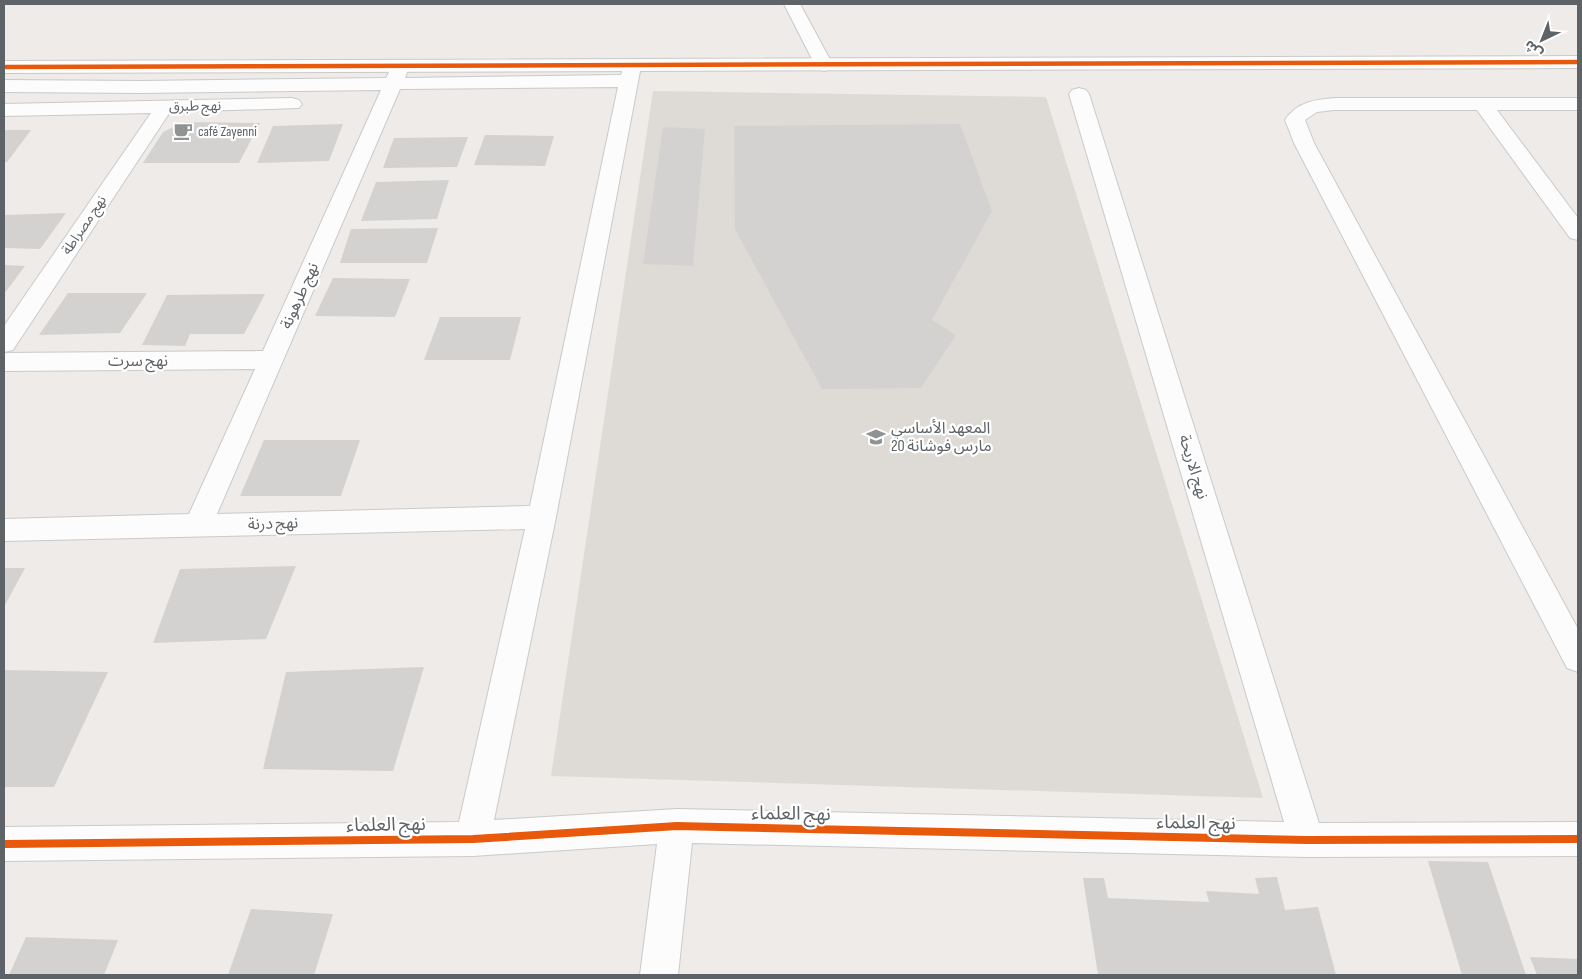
<svg xmlns="http://www.w3.org/2000/svg" width="1582" height="979" font-family="'Sofia Sans Condensed','Noto Sans Arabic',sans-serif">
	<rect width="100%" height="100%" fill="#eeebe8"/>
	<polygon fill="#dedbd6" points="653,91 1046,97 1263,798 551,776"/>
	<g fill="#d4d2d1">
		<polygon points="184,122 260,123 239,163 143,163 163,132"/>
		<polygon points="343,124 329,161 257,163 273,126"/>
		<polygon points="960,124 992,211 932,320 956,335 921,388 822,389 735,229 734,126"/>
		<polygon points="663,127 705,129 693,266 643,264"/>
		<polygon points="4,130 31,130 7,162 4,162"/>
		<polygon points="485,135 554,136 545,166 474,165"/>
		<polygon points="468,137 457,167 383,168 394,138"/>
		<polygon points="449,180 437,219 361,221 376,182"/>
		<polygon points="66,213 40,249 4,248 4,215"/>
		<polygon points="438,228 427,263 340,263 351,229"/>
		<polygon points="4,265 25,266 4,294"/>
		<polygon points="333,278 410,279 395,317 315,316"/>
		<polygon points="68,293 147,293 120,333 39,335"/>
		<polygon points="265,294 244,334 190,334 185,346 142,345 167,295"/>
		<polygon points="440,317 521,317 510,360 424,360"/>
		<polygon points="264,440 360,440 341,496 240,496"/>
		<polygon points="296,566 266,639 153,643 180,569"/>
		<polygon points="4,568 25,568 4,607"/>
		<polygon points="424,667 393,771 263,769 286,672"/>
		<polygon points="4,670 108,672 54,787 4,787"/>
		<polygon points="1428,861 1488,862 1526,975 1462,975"/>
		<polygon points="1277,877 1285,910 1318,907 1336,975 1098,975 1083,878 1104,878 1108,898 1209,902 1206,891 1259,894 1255,878"/>
		<polygon points="251,909 333,914 314,975 228,975"/>
		<polygon points="26,937 118,940 104,975 9,975"/>
		<polygon points="1530,957 1578,959 1578,975 1537,975"/>
	</g>
	<g fill="none" stroke-linecap="round" stroke-linejoin="round">
		<g stroke="#cacaca" stroke-width="2">
			<g id="minor">
				<polygon points="784,4 800,4 833,65 831,69 824,71 817,69"/>
				<path d="M632 60 639 62 641 66 556 517 494 820 677 809 1284 822 1069 94 1072 90 1079 88 1086 90 1089 94 1319 823 1578 822V856L1307 857 692 843 678 975H640L657 844 473 856 4 861V827L459 822 525 529 4 541V519L189 514 255 369 4 371V353L263 351 381 90 141 93 4 92V80L141 81 386 78 392 66 399 64 406 66 408 70 405 78 621 75 625 62ZM618 87 530 506 217 514 400 89Z"/>
				<polygon points="292,98 299,100 302,104 299,108 170,112 13,350 4,352 4,326 151,113 4,116 4,104"/>
				<path d="M1334 98H1578V110H1497L1578 218V240L1570 238 1477 110H1334L1317 112 1305 120 1314 143 1578 629V672L1567 668 1294 143 1285 120C1297 102 1314 100 1334 98Z"/>
			</g>
		</g>
		<g stroke="#cacaca" stroke-width="2">
			<polygon id="tertiary" points="1578,56 1578,68 4,73 4,61"/>
		</g>
		<use href="#minor" fill="#fcfcfc" fill-rule="evenodd"/>
		<use href="#tertiary" fill="#fcfcfc" fill-rule="evenodd"/>
		<g stroke="#fff" stroke-width="7">
			<polyline id="cycleway-far1" points="4,67 1578,62"/>
		</g>
		<g stroke="#fff" stroke-width="11">
			<polyline id="cycleway" points="4,844 473,839 677,826 1307,840 1578,839"/>
		</g>
		<use href="#cycleway-far1" stroke="#e8590c" stroke-width="4.5"/>
		<use href="#cycleway" stroke="#e8590c" stroke-width="8"/>
	</g>
	<defs>
		<g id="cafe-bare" transform="scale(1.5)"><path d="M-5.5-4.5H6V0H3Q3 3.5 0 3.5H-2.5Q-5.5 3.5-5.5 0ZM3-3.2v2h1.7v-2ZM-6 4.5H4V6H-6Z" fill="#909394" stroke="#fff" stroke-width="2.5" paint-order="stroke"/></g>
		<g id="school-bare" transform="scale(1.5)"><path d="M0-5L7-2L0 1L-7-2ZM-4 1L0 2.5L4 1V4Q0 6-4 4Z" fill="#909394" stroke="#fff" stroke-width="2.5" paint-order="stroke"/></g>
	</defs>
	<g fill-rule="evenodd">
		<use href="#cafe-bare" x="183" y="131"/>
		<use href="#school-bare" x="876" y="437"/>
	</g>
	<g text-anchor="middle" dominant-baseline="central" stroke-width="4.5" stroke-linejoin="round" paint-order="stroke">
		<g font-size="14" fill="#5d6367" stroke="#fff">
			<text transform="translate(195 106) rotate(-1)">نهج طبرق</text>
			<text transform="translate(84 225) rotate(-56)">نهج مصراطة</text>
		</g>
		<g font-size="14" fill="#5d6367" stroke="#fff" text-anchor="start">
			<text x="198" y="131">café Zayenni</text>
		</g>
		<g font-size="16" fill="#5d6367" stroke="#fff">
			<text transform="translate(300 296) rotate(-66)">نهج طرهونة</text>
			<text x="138" y="361">نهج سرت</text>
			<text transform="translate(1193 467) rotate(73)">نهج الاريحة</text>
			<text transform="translate(273 524) rotate(-2)">نهج درنة</text>
		</g>
		<g font-size="16" fill="#5d6367" stroke="#fff" text-anchor="start">
			<text x="891" y="428">المعهد الأساسي<tspan x="891" dy="18">20 مارس فوشانة</tspan></text>
		</g>
		<g font-size="19" fill="#5d6367" stroke="#fff">
			<text transform="translate(791 814) rotate(1)">نهج العلماء</text>
			<text transform="translate(1196 823) rotate(1)">نهج العلماء</text>
			<text transform="translate(386 825) rotate(-1)">نهج العلماء</text>
		</g>
	</g>
	<rect width="1582" height="979" fill="none" stroke="#5d6367" stroke-width="10"/>
	<g transform="translate(1542 40) rotate(223)" stroke="#ffffff" stroke-width="4" paint-order="stroke">
	<path d="M0-4L9 19L0 12L-9 19Z" fill="#5d6367"/>
	<text y="-8" font-size="14" font-weight="bold" text-anchor="middle" fill="#5d6367">ش</text>
	</g>
</svg>
